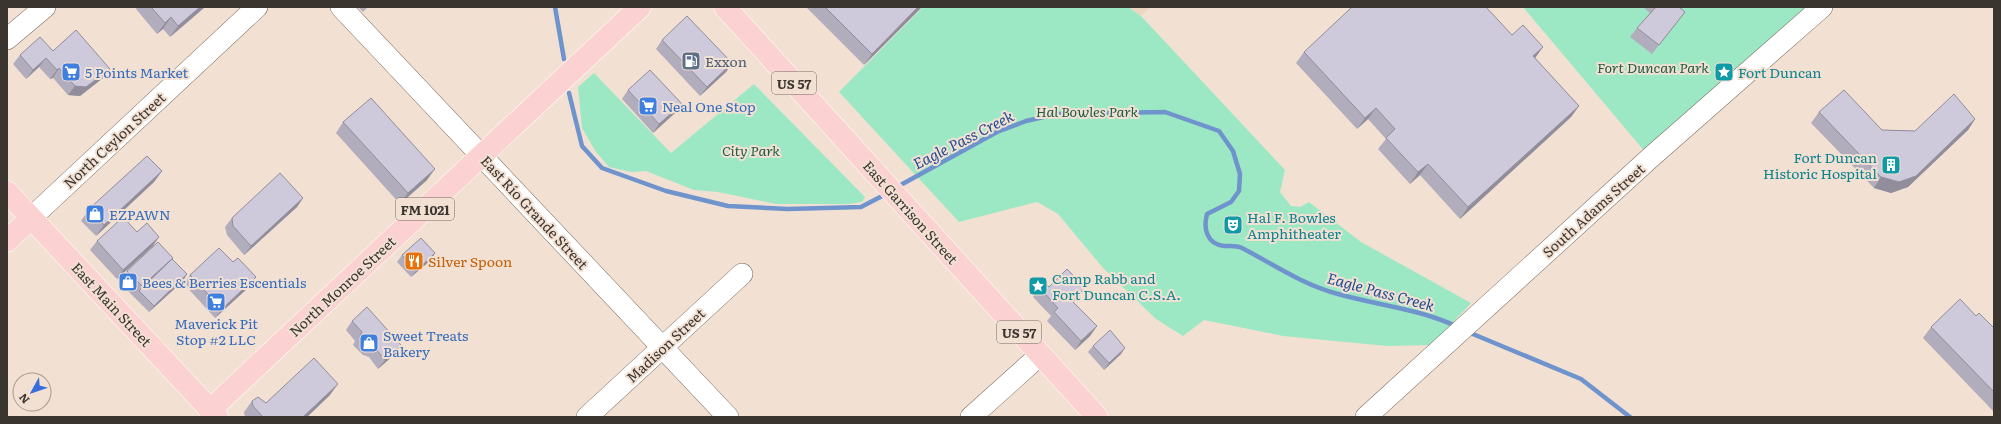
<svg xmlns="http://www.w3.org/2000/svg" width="2001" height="424" font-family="Literata,serif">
	<rect width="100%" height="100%" fill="#f2e1d3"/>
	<polygon fill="#ecd6c2" points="1128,7 1151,7 1141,16"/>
	<g fill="#9de8c4">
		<polygon points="923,7 1128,7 1141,16 1285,170 1280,192 1291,206 1300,207 1309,202 1361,242 1471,303 1432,345 1387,346 1283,336 1204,320 1183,336 1156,319 1104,269 1058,214 1037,202 959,222 839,92"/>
		<polygon points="1523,7 1813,7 1646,153"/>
		<polygon points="594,73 671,153 754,84 865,197 862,202 848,204 776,204 718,192 694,190 646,171 631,172 609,167 596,152 582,128 578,87"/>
	</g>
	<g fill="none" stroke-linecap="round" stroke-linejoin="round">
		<g stroke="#6f93cc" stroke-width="4.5">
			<polyline points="555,7 564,59"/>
			<polyline points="569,93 582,146 602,168 666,191 728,206 788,209 861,207 886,194"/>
			<path d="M897 187 997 132 1026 121 1057 114 1165 112 1219 131 1233 151 1240 174 1239 191 1231 202 1207 214C1203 229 1207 244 1224 246 1231 246 1236 245 1242 248 1273 264 1303 285 1338 294 1377 305 1420 309 1458 327"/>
			<polyline points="1468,332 1581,379 1630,417"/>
		</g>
		<g stroke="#7e6f62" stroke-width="22">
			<g id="minor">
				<polyline points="341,7 728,417"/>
				<polyline points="7,39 45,7"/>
				<polyline points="31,218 257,7"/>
				<polyline points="587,417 742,274"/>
				<polyline points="971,417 1040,355"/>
				<polyline points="1366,417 1650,158 1822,7"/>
			</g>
		</g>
		<g stroke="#fff" stroke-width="23">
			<g id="major">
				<polyline points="725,7 1097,417"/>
				<polyline points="7,192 217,417"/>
				<polyline points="7,241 31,218"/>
				<polyline points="210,410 640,7"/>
			</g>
		</g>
		<use href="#minor" stroke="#fff" stroke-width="21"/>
		<use href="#major" stroke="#fbd1d1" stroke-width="22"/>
	</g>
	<g fill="#b2adbd">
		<polygon points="137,7 205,7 170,37 163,29 157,34 136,9"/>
		<polygon points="358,7 368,7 363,12"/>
		<polygon points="806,7 922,7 864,65"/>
		<polygon points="1643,7 1679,7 1685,12 1678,21 1652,54 1630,37 1637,28 1650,13"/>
		<polygon points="1512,35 1543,47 1535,58 1579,106 1571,117 1460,219 1420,175 1410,184 1378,149 1386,139 1368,119 1357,129 1296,63 1304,52"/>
		<polygon points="662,40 732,63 726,72 700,96 656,49"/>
		<polygon points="53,51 103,78 80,96 68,95 53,78 50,79 39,67 26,79 13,64 20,55"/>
		<polygon points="628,90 675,113 653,133 622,99"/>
		<polygon points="1819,112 1882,130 1915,131 1975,119 1968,130 1908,187 1891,193 1874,188 1811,123"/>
		<polygon points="343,122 427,180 400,204 336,133"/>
		<polygon points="162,171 154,182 96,236 81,221 89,209"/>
		<polygon points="303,198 297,207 244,255 227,235 225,227 232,218"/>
		<polygon points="137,232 153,246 117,279 90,250 97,241"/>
		<polygon points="435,253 431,260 411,277 397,262 402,255"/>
		<polygon points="171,260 183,281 149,312 119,282 127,271"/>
		<polygon points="190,275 250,286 215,318 184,284"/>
		<polygon points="1049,287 1085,288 1079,297 1073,302 1097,326 1090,336 1075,350 1047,321 1051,316 1033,297 1040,288"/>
		<polygon points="1976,316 1994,328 1994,412 1923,338 1931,327"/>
		<polygon points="352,321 395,354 378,369 369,357 363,355 353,345 355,341 346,330"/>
		<polygon points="1093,346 1121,354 1104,370 1088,352"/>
		<polygon points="330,395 307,417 245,417 244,412 252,401 266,403"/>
	</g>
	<g fill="#918d9a">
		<polygon points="200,7 205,7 170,37 178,26"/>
		<polygon points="918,7 922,7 864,65 872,54"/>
		<polygon points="171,17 163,29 157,34 165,23"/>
		<polygon points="1543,47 1535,58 1533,56"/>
		<polygon points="46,58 39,67 26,79 33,70"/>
		<polygon points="732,63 726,72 700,96 707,87"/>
		<polygon points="59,68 53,78 50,79 57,70"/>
		<polygon points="110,69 103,78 80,96 68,95 75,86"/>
		<polygon points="682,104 675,113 653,133 659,124"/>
		<polygon points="1579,106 1571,117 1460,219 1468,207"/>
		<polygon points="1376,108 1368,119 1357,129 1365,118"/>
		<polygon points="1975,119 1968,130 1908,187 1891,193 1874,188 1881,177"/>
		<polygon points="1428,164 1420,175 1410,184 1418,172"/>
		<polygon points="435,169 427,180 400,204 408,193"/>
		<polygon points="162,171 154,182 96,236 104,225"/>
		<polygon points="303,198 297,207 244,255 251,246"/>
		<polygon points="159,237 153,246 117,279 123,270"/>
		<polygon points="435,253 431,260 411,277 416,271"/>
		<polygon points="173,258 139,291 142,286"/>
		<polygon points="187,274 183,281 149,312 154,306"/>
		<polygon points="256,277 250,286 215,318 222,309"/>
		<polygon points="1085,288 1079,297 1065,310 1072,301"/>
		<polygon points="1097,326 1090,336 1075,350 1081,341"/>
		<polygon points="401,345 395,354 378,369 385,360"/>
		<polygon points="1125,348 1121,354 1104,370 1109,363"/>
		<polygon points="338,384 330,395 307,417 303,417"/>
	</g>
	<g fill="#cfc9dc" stroke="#918d9a">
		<polygon points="151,7 200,7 178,26 171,17 165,23"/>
		<polygon points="825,7 918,7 872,54"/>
		<polygon points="1352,7 1486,7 1512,35 1523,25 1543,47 1533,56 1579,106 1468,207 1428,164 1418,172 1386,138 1395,129 1376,108 1365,118 1304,52"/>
		<polygon points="1656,7 1679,7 1685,12 1659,45 1637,28"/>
		<polygon points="687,16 732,63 707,87 662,40"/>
		<polygon points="76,30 110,69 86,87 75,86 59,68 57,70 46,58 33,70 20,55 40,37 53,51"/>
		<polygon points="650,70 682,104 659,124 628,90"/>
		<polygon points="1844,90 1882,130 1915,131 1954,94 1975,119 1916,176 1899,182 1881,177 1819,112"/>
		<polygon points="371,98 435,169 408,193 343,122"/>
		<polygon points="147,156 162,171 104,225 89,209"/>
		<polygon points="280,173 303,198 251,246 233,226 232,218"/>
		<polygon points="123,217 137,232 147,223 159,237 123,270 97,241"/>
		<polygon points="421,238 435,253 416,271 402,255"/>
		<polygon points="158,242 173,258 142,286 127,271"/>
		<polygon points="219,248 233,262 238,258 256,277 222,309 190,275"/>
		<polygon points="172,259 187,274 154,306 139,291"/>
		<polygon points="1067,269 1085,288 1072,301 1097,326 1081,341 1054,312 1058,308 1040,288 1045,283 1049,287"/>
		<polygon points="1960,299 1976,316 1979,313 1994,328 1994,392 1931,327"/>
		<polygon points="367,307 401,345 385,360 375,348 369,346 360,336 362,332 352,321"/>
		<polygon points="1110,330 1125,348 1109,363 1093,346"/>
		<polygon points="314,358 338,384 303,417 263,417 253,406 252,401 258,397 266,403"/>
	</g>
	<defs>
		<g id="fuel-square" transform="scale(1)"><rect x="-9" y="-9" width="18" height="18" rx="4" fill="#5c6f8a" stroke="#f2e1d3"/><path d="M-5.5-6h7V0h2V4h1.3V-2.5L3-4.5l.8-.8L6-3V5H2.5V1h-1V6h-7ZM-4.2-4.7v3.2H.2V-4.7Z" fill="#fff"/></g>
		<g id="supermarket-square" transform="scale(1)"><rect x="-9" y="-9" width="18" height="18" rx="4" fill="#3f7fe0" stroke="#f2e1d3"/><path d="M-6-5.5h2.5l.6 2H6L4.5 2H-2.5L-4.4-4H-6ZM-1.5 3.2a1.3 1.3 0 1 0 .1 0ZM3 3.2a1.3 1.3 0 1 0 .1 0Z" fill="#fff"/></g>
		<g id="sight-square" transform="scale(1)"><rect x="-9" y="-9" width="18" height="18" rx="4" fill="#0f9aa8" stroke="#f2e1d3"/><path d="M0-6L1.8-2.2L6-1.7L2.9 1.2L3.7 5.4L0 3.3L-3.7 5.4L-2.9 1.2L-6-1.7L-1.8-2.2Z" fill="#fff"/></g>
		<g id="building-square" transform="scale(1)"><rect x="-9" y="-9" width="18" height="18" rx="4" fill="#0f9aa8" stroke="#f2e1d3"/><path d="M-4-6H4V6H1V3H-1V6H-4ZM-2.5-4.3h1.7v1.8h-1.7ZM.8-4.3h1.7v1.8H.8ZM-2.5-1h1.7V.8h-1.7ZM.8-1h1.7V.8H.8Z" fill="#fff"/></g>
		<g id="shop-square" transform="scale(1)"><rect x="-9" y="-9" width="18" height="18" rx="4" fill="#3f7fe0" stroke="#f2e1d3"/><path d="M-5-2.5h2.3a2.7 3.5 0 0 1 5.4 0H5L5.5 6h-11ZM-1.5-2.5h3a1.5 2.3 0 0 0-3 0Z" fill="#fff"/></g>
		<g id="theatre-square" transform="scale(1)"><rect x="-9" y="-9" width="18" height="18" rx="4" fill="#0f9aa8" stroke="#f2e1d3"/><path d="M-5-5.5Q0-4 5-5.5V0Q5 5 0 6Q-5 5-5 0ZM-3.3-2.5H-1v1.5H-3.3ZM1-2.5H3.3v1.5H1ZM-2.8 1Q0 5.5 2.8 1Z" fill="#fff"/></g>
		<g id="restaurant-square" transform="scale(1)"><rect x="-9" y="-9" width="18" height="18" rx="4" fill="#e8710a" stroke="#f2e1d3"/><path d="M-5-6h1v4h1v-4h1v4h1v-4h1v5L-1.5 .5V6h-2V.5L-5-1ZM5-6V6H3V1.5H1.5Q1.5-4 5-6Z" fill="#fff"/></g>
	</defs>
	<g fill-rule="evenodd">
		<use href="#fuel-square" x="691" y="61"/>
		<use href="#supermarket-square" x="71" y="72"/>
		<use href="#sight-square" x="1724" y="72"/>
		<use href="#supermarket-square" x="648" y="106"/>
		<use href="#building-square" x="1891" y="165"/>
		<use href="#shop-square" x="95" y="214"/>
		<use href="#theatre-square" x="1233" y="225"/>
		<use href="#restaurant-square" x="414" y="261"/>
		<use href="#shop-square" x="128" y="282"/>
		<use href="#sight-square" x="1038" y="286"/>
		<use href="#supermarket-square" x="216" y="302"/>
		<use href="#shop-square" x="369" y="343"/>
	</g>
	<g text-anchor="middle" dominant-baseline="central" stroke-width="4" stroke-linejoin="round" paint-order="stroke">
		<g fill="#f2e1d3" stroke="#726960" stroke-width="1">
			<rect x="772" y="72" width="44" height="22" rx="3"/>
			<rect x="396" y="198" width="58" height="22" rx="3"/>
			<rect x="997" y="321" width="44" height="22" rx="3"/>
		</g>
		<g font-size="13" font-weight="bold" fill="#3b352f">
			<text x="794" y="83">US 57</text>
			<text x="425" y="209">FM 1021</text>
			<text x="1019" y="332">US 57</text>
		</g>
		<g font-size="14" fill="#4e5e75" stroke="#f2e1d3" text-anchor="start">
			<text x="705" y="61">Exxon</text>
		</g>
		<g font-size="14" font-style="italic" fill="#205c43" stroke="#f2e1d3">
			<text x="1653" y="67">Fort Duncan Park</text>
			<text x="1087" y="111">Hal Bowles Park</text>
			<text x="751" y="150">City Park</text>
		</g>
		<g font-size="14" fill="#366cbe" stroke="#f2e1d3" text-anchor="start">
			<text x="85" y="72">5 Points Market</text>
			<text x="662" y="106">Neal One Stop</text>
			<text x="109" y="214">EZPAWN</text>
			<text x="142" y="282">Bees &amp; Berries Escentials</text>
			<text x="216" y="323" text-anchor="middle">Maverick Pit<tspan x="216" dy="16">Stop #2 LLC</tspan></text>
			<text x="383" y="335">Sweet Treats<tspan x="383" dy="16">Bakery</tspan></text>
		</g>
		<g font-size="14" fill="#0d838f" stroke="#f2e1d3" text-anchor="start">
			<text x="1738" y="72">Fort Duncan</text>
			<text x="1877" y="157" text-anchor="end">Fort Duncan<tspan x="1877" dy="16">Historic Hospital</tspan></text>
			<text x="1247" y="217">Hal F. Bowles<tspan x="1247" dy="16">Amphitheater</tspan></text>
			<text x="1052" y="278">Camp Rabb and<tspan x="1052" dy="16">Fort Duncan C.S.A.</tspan></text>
		</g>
		<g font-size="14" fill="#3b352f" stroke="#f2e1d3">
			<text transform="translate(114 140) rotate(-43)">North Ceylon Street</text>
			<text transform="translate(1593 210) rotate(-42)">South Adams Street</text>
			<text transform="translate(535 212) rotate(47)">East Río Grande Street</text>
			<text transform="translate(911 212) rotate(48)">East Garrison Street</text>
			<text transform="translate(342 286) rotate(-43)">North Monroe Street</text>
			<text transform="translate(112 304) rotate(47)">East Main Street</text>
			<text transform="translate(665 345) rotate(-43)">Madison Street</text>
		</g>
		<g font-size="14" fill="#c56008" stroke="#f2e1d3" text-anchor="start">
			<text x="428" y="261">Silver Spoon</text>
		</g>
		<g font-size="15" font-style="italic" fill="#224c92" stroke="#f2e1d3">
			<text transform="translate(963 139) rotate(-27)">Eagle Pass Creek</text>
			<text transform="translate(1381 291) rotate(15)">Eagle Pass Creek</text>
		</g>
	</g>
	<rect width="2001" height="424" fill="none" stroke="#3b352f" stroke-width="16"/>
	<g transform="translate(32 392) rotate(230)"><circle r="19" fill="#f2e1d3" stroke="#a99c91"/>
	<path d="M0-3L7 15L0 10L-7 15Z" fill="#376ddc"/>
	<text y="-6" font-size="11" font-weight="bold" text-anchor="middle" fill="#3b352f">N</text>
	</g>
</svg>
